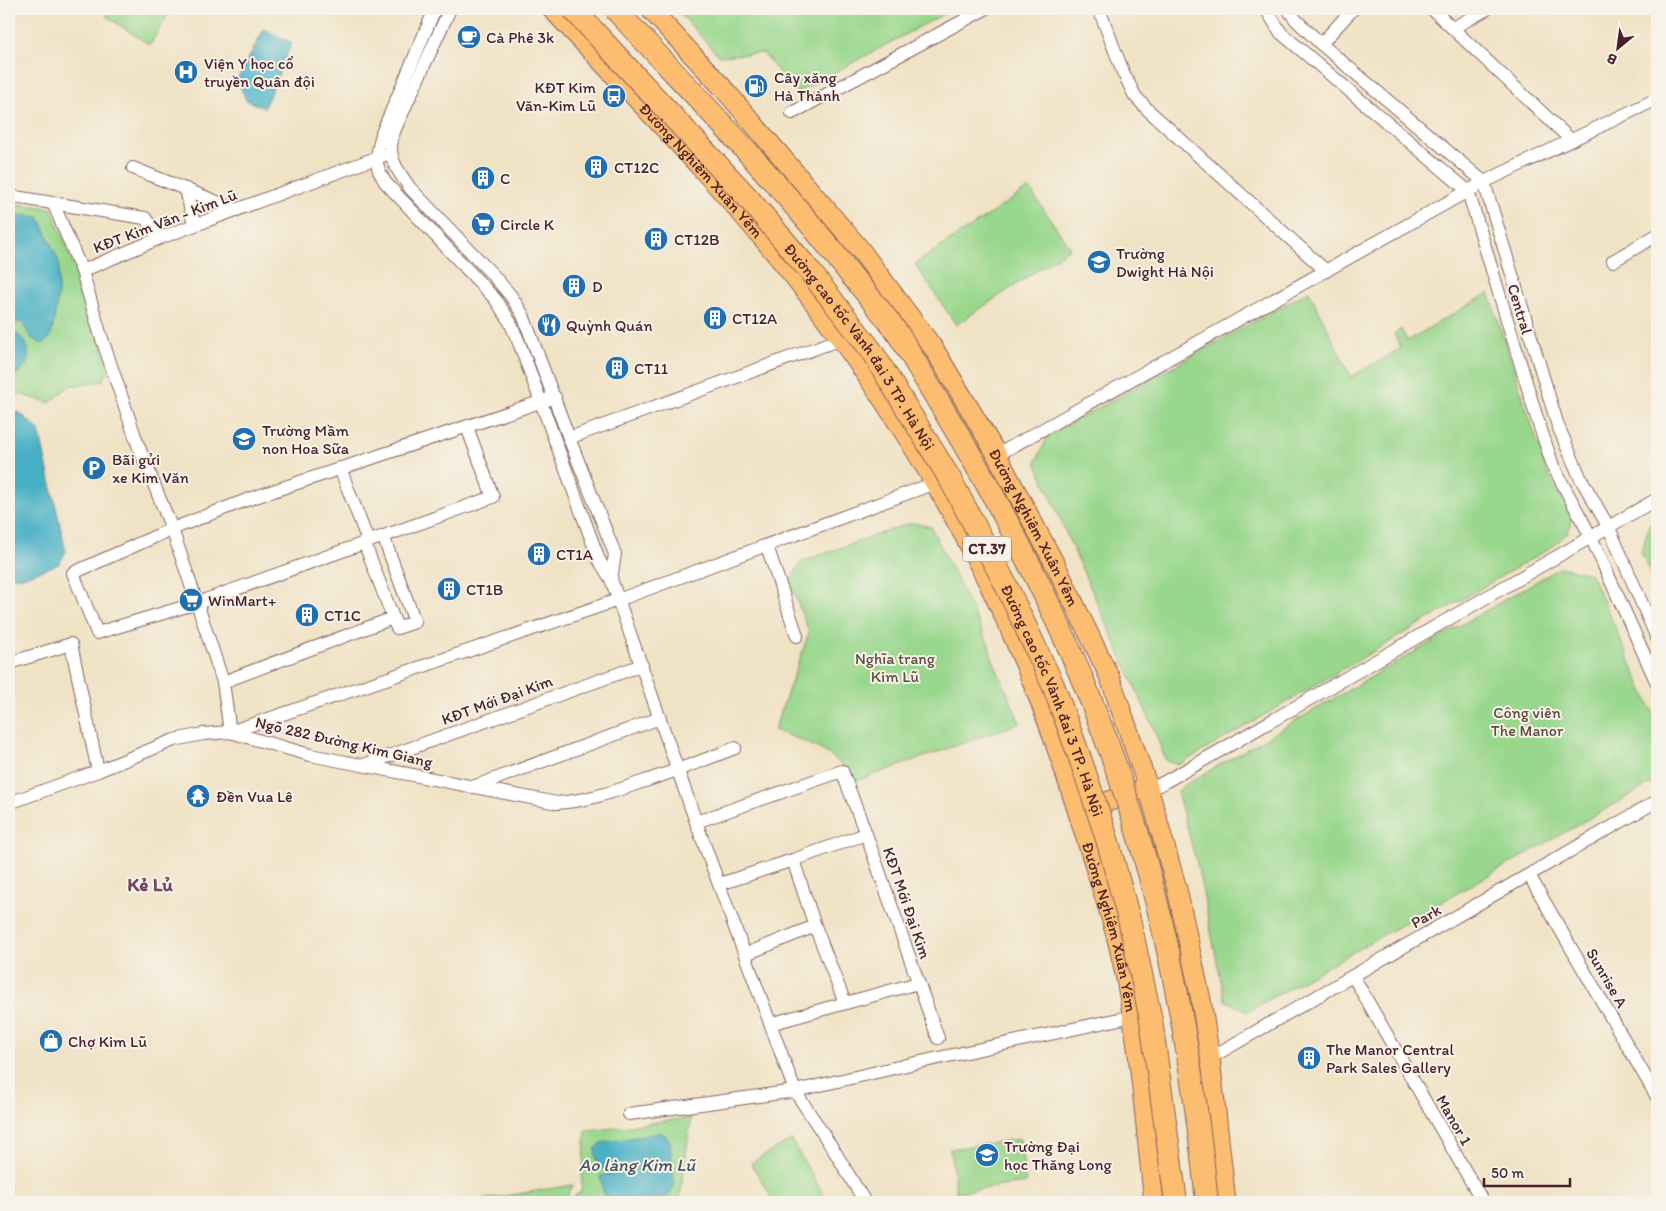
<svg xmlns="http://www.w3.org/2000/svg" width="1666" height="1211" font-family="Itim,sans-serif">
	<rect width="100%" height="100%" fill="#f7f3e8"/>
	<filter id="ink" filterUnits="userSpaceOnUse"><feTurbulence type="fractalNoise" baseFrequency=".02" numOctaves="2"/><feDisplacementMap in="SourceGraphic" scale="10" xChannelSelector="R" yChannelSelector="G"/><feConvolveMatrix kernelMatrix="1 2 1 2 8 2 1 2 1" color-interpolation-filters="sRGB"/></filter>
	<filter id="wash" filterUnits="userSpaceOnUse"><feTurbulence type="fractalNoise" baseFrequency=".0096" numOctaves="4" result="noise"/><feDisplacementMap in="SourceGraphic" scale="20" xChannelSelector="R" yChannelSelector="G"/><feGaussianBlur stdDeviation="1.12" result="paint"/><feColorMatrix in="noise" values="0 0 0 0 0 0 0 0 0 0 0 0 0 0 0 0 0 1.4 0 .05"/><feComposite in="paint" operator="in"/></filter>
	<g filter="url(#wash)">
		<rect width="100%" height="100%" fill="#f0e2c5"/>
		<g fill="#99d78c" stroke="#727b5c">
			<polygon points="110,9 156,9 167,16 150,45 106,16"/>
			<polygon points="676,9 953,9 796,93 763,53 719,56"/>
			<polygon points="1029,188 1070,248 956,325 915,264"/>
			<polygon points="9,203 51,208 71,258 110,369 102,381 69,386 50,403 9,391"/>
			<polygon points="1309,291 1351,377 1401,348 1394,334 1401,329 1407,341 1489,293 1547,472 1573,520 1567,533 1555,545 1179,765 1166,761 1153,727 1069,540 1036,462 1048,436"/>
			<polygon points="1657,521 1657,588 1641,551 1650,524"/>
			<path d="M914 523 931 527 989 645 991 655 1020 723 856 781C836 751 805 742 774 730L809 633 790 582 801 562 904 525Z"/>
			<polygon points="1561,567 1591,574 1657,722 1657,780 1247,1012 1225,1000 1197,864 1177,792 1185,785"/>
			<path d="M691 1118 679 1202H571V1198L581 1192 586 1131C622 1128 656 1121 691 1118Z"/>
			<polygon points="1020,1139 1026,1183 956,1192 950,1149"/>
			<polygon points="791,1140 828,1202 774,1202 751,1163"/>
			<polygon points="573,1185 568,1195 557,1202 480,1202 480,1200"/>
		</g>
		<g fill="#47b0c5" stroke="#486878">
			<polygon points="264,29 292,43 264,108 246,100 237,80"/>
			<polygon points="13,214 39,217 59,261 58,295 53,327 50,338 43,344 31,338 21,322 9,323 9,215"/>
			<path d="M9 331C35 338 35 370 9 377Z"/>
			<polygon points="19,412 39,430 66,552 59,564 20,578 9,574 9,414"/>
			<path d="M659 1133 664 1134 670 1141 672 1161 664 1162 665 1170H673C674 1182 677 1191 665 1198L609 1201 605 1199 600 1176 612 1174 610 1167 599 1169 595 1154 596 1148 601 1143Z"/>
		</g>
	</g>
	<g filter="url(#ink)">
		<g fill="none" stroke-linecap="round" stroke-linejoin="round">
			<g stroke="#846361" stroke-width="14">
				<g id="street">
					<polyline points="435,9 382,133 376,159 379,171 385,182 496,300 510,322 520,345 599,560 611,579 696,822 795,1091 835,1152 865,1202"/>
					<path d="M450 9 395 129C385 155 395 167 410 188L493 275 511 296 523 315 569 438 615 554 611 579"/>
					<polyline points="1099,9 1123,72 1135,96 1148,110 1326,271"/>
					<polyline points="1266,9 1281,33 1468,191 1536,415 1553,466 1591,537 1657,683"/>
					<polyline points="1288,9 1296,20 1321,44 1484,182 1558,426 1580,477 1609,528 1657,638"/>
					<polyline points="1432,9 1571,140"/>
					<polyline points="1453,28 1487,9"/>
					<polyline points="1321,44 1353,9"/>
					<polyline points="792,113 985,9"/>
					<polyline points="133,168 237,210"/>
					<polyline points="186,189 194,225"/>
					<polyline points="9,196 145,218 160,238"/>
					<polyline points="53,203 82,271 100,333 138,445 172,529 197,603 223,682 230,732"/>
					<polyline points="1613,261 1657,235"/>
					<polyline points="82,271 160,238 384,155"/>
					<polyline points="467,427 493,497 197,603 97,633 73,573 172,529 249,499 555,397"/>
					<polyline points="569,438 841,339"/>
					<polyline points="997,455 1484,182 1657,99"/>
					<polyline points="340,468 368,541"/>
					<polyline points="364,542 397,628 415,622 383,536"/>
					<polyline points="767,546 797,636"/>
					<polyline points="9,663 71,644 98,771"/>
					<polyline points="223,682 393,618"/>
					<polyline points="230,732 618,600 935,483"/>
					<polyline points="364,765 642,665"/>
					<polyline points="473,787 660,718"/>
					<polyline points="1148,787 1159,785 1188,769 1657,499"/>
					<path d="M9 803 98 771 174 740 203 734 230 732 310 755 557 803C585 801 610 793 636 784 670 773 702 761 735 748"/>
					<polyline points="696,822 842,771 866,834"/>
					<polyline points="793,860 815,926 845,1003"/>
					<polyline points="1529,875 1657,1097"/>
					<polyline points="720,884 793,860 866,834 938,1038"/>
					<polyline points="746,954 815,926"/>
					<polyline points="1353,976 1483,1202"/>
					<polyline points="770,1024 918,983"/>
					<polyline points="1210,1058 1657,801"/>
					<polyline points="629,1114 795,1091 911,1064 1133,1016"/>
				</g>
			</g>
			<g stroke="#846361" stroke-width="21">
				<g id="primary">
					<path id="s1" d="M552 9C633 96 718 181 792 274 887 395 969 527 1027 669 1050 724 1068 781 1086 838 1097 873 1109 908 1118 943 1139 1028 1144 1116 1154 1202"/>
					<path id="s2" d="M650 9 723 88 859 248 934 349 993 448 1057 568 1110 678 1148 787 1177 889 1201 1000 1210 1058 1226 1202"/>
					<polyline points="1084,810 1138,791"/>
				</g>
			</g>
			<use href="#street" stroke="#fff" stroke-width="12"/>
			<use href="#primary" stroke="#fcbd6f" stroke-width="19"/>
			<g stroke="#846361" stroke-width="24" stroke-linecap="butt">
				<g id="highway-bridge">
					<path id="s3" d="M573 9 748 198 808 269 871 350 950 479 1004 581 1053 685 1081 761 1107 839 1130 923 1151 1020 1176 1202"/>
					<path d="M615 9C695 96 779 181 851 275 867 294 884 314 898 334 913 357 926 381 940 404 1007 514 1066 628 1109 748 1163 893 1192 1048 1207 1202"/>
				</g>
			</g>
			<use href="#highway-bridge" stroke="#fcbd6f" stroke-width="22"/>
		</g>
	</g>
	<defs>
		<g id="cafe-disc" transform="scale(1.25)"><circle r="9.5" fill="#1f6fb2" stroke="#f7f3e8"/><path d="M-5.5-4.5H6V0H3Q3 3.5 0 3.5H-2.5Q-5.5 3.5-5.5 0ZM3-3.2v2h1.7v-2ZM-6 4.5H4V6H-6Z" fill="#fff"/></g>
		<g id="hospital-disc" transform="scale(1.25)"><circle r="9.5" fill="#1f6fb2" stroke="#f7f3e8"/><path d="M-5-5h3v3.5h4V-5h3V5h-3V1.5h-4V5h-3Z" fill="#fff"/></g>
		<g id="fuel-disc" transform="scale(1.25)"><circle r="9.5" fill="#1f6fb2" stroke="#f7f3e8"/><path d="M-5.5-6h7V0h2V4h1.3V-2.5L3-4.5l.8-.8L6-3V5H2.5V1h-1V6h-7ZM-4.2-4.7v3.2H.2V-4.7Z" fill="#fff"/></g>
		<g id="bus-disc" transform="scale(1.25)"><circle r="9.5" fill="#1f6fb2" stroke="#f7f3e8"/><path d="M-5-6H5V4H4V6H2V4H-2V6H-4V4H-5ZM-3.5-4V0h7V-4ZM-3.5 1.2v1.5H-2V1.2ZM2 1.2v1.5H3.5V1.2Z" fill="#fff"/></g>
		<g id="building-disc" transform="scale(1.25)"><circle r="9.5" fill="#1f6fb2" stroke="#f7f3e8"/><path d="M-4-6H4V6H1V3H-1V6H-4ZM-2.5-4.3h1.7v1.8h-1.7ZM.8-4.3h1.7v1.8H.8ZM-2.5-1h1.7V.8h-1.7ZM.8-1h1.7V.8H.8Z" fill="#fff"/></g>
		<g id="supermarket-disc" transform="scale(1.25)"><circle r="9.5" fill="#1f6fb2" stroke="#f7f3e8"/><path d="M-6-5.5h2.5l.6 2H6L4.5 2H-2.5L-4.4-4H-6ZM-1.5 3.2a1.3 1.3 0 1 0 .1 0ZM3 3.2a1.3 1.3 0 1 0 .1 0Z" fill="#fff"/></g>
		<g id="school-disc" transform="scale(1.25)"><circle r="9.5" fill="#1f6fb2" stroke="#f7f3e8"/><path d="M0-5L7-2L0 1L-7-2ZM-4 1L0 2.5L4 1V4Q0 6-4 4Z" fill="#fff"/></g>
		<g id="restaurant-disc" transform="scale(1.25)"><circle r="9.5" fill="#1f6fb2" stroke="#f7f3e8"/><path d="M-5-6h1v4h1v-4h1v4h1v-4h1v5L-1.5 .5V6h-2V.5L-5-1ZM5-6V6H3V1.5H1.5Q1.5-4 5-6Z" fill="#fff"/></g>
		<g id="parking-disc" transform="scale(1.25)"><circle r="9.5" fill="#1f6fb2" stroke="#f7f3e8"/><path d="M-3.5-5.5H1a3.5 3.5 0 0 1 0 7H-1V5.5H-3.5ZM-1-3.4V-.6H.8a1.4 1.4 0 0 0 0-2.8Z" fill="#fff"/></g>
		<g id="temple-disc" transform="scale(1.25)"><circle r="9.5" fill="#1f6fb2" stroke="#f7f3e8"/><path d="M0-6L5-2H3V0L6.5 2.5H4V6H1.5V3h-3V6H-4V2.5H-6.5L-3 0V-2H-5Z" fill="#fff"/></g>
		<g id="shop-disc" transform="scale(1.25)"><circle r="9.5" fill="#1f6fb2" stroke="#f7f3e8"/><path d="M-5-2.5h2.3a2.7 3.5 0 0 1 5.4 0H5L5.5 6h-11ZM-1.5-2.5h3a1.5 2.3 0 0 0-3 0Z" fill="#fff"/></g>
		<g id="university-disc" transform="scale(1.25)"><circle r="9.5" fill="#1f6fb2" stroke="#f7f3e8"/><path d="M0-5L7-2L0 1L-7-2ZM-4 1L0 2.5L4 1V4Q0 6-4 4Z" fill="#fff"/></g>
	</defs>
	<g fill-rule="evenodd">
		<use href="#cafe-disc" x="469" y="37"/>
		<use href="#hospital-disc" x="186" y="72"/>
		<use href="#fuel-disc" x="756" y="86"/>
		<use href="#bus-disc" x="614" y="96"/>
		<use href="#building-disc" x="596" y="167"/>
		<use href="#building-disc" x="483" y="178"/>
		<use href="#supermarket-disc" x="483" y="224"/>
		<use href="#building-disc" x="656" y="239"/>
		<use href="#school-disc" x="1099" y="262"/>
		<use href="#building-disc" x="574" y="286"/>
		<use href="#building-disc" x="715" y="318"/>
		<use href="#restaurant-disc" x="549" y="325"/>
		<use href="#building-disc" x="617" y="368"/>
		<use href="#school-disc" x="244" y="439"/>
		<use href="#parking-disc" x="94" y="468"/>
		<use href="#building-disc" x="539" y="554"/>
		<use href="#building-disc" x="449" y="589"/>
		<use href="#supermarket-disc" x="191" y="600"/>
		<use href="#building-disc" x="307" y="615"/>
		<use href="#temple-disc" x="198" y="796"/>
		<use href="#shop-disc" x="51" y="1041"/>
		<use href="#building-disc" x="1309" y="1058"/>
		<use href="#university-disc" x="987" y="1155"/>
	</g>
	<g text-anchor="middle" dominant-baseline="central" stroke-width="4" stroke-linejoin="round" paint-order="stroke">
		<rect fill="#f7f3e8" stroke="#7e5f64" stroke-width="1" x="963" y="536.5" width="48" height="25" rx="4"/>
		<g font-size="15" font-weight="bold" fill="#4a1f2b">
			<text x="987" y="549">CT.37</text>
		</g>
		<g font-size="16" fill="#4a1f2b" stroke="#f7f3e8" text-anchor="start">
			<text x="486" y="37">Cà Phê 3k</text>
			<text x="204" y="63">Viện Y học cổ<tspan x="204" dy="18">truyền Quân đội</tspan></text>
			<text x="774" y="77">Cây xăng<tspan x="774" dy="18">Hà Thành</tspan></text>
			<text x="596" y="87" text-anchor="end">KĐT Kim<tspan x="596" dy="18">Văn-Kim Lũ</tspan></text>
			<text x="614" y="167">CT12C</text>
			<text x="500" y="178">C</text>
			<text x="500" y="224">Circle K</text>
			<text x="674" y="239">CT12B</text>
			<text x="1116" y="253">Trường<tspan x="1116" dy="18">Dwight Hà Nội</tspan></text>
			<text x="592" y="286">D</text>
			<text x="732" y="318">CT12A</text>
			<text x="566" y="325">Quỳnh Quán</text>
			<text x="634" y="368">CT11</text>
			<text x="262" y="430">Trường Mầm<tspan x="262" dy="18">non Hoa Sữa</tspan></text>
			<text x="112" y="459">Bãi gửi<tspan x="112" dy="18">xe Kim Văn</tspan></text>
			<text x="556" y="554">CT1A</text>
			<text x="466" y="589">CT1B</text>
			<text x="208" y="600">WinMart+</text>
			<text x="324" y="615">CT1C</text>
			<text x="216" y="796">Đền Vua Lê</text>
			<text x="68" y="1041">Chợ Kim Lũ</text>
			<text x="1326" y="1049">The Manor Central<tspan x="1326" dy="18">Park Sales Gallery</tspan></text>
			<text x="1004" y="1146">Trường Đại<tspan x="1004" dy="18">học Thăng Long</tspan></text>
		</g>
		<g font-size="16" fill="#4a1f2b" stroke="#f7f3e8">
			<text stroke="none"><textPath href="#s1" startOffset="220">Đường Nghiêm Xuân Yêm</textPath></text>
			<text transform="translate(165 221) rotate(-21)">KĐT Kim Văn - Kim Lũ</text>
			<text transform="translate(1520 309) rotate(73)">Central</text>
			<text stroke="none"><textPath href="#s3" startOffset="444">Đường cao tốc Vành đai 3 TP. Hà Nội</textPath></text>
			<text stroke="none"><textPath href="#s2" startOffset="648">Đường Nghiêm Xuân Yêm</textPath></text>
			<text transform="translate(497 700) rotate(-20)">KĐT Mới Đại Kim</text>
			<text stroke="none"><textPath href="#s3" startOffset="849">Đường cao tốc Vành đai 3 TP. Hà Nội</textPath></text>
			<text transform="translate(344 742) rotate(13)">Ngõ 282 Đường Kim Giang</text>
			<text transform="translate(907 903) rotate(71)">KĐT Mới Đại Kim</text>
			<text transform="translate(1426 916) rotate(-30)">Park</text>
			<text stroke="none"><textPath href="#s1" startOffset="1090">Đường Nghiêm Xuân Yêm</textPath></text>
			<text transform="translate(1607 978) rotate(60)">Sunrise A</text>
			<text transform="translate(1454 1120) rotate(60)">Manor 1</text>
		</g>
		<g font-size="16" fill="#5e4d43" stroke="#f7f3e8">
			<text x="895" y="658">Nghĩa trang<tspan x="895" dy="18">Kim Lũ</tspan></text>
			<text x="1527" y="712">Công viên<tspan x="1527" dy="18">The Manor</tspan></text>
		</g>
		<g font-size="18" font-style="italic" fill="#495261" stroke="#f7f3e8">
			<text x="637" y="1165">Ao làng Kim Lũ</text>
		</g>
		<g font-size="19" font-weight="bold" fill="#76475d" stroke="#f7f3e8">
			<text x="150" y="884">Kẻ Lủ</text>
		</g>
	</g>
	<rect width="1666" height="1211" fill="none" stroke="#f7f3e8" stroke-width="30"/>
	<g transform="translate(1618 48) rotate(209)" stroke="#f7f3e8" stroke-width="4" paint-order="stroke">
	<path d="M0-4L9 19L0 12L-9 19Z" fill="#4a1f2b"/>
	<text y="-8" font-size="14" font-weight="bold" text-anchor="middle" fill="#4a1f2b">B</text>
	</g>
	<path d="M1484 1178v8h86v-8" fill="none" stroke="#4a1f2b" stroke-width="2.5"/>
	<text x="1491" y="1178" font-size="15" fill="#4a1f2b" stroke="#f7f3e8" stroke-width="4" paint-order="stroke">50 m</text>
</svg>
